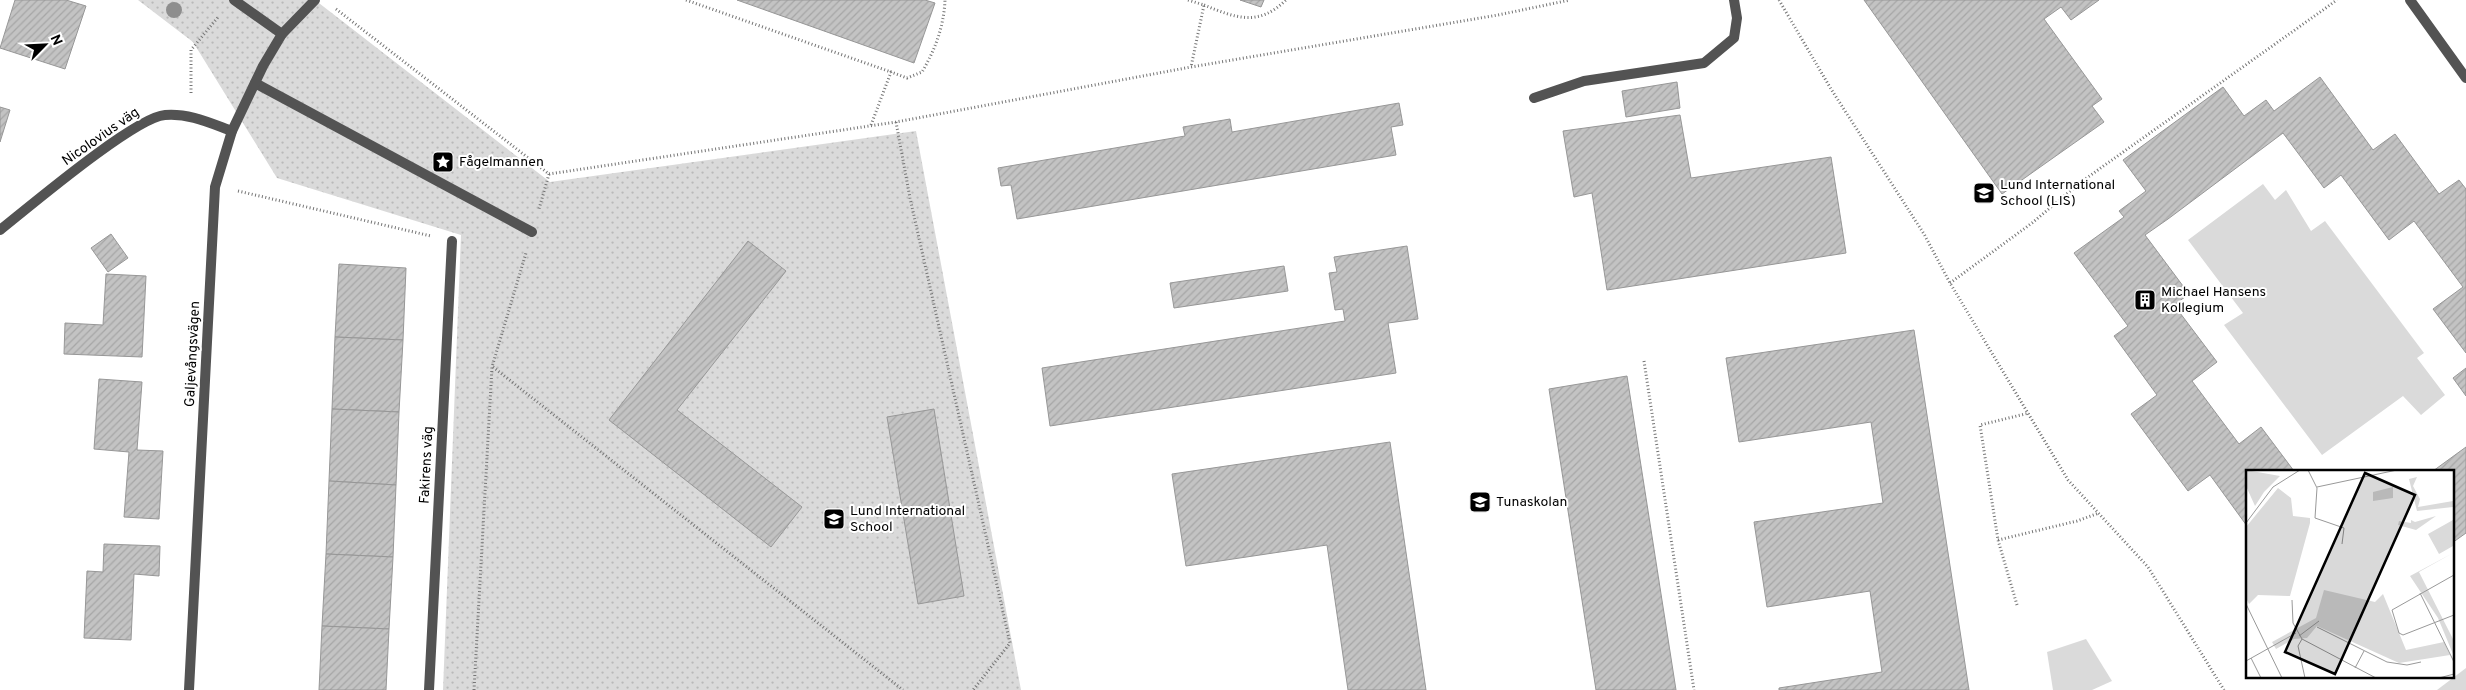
<svg xmlns="http://www.w3.org/2000/svg" width="2466" height="690" font-family="Overpass,sans-serif">
	<defs>
		<pattern id="park-dots" width="8" height="8" patternUnits="userSpaceOnUse" patternTransform="scale(1.25)"><rect width="8" height="8" fill="#dadada"/><path d="M2 2h.1M6 6h.1" fill="none" stroke="#b9b9b9" stroke-width="1.8" stroke-linecap="round"/></pattern>
		<pattern id="building-hatch" width="6" height="6" patternUnits="userSpaceOnUse" patternTransform="scale(1.25)"><rect width="6" height="6" fill="#c3c3c3"/><path d="M-1 1l2-2M0 6l6-6M5 7l2-2" fill="none" stroke="#a6a6a6"/></pattern>
	</defs>
	<rect width="100%" height="100%" fill="#fff"/>
	<g fill="#dadada">
		<polygon points="2263,184 2275,200 2286,190 2311,231 2325,221 2424,353 2417,358 2445,395 2421,415 2403,396 2322,455 2224,325 2243,313 2188,240"/>
		<polygon points="2086,639 2112,681 2092,690 2053,690 2047,652"/>
		<polygon points="2466,668 2466,690 2437,690"/>
	</g>
	<polygon fill="url(#park-dots)" points="138,0 315,0 550,182 916,131 1021,690 443,690 461,235 277,178 193,42"/>
	<g fill="url(#building-hatch)" stroke="#979797">
		<polygon points="15,0 66,0 86,6 65,69 0,48"/>
		<polygon points="737,0 925,0 935,3 914,63"/>
		<polygon points="1240,0 1264,0 1261,7"/>
		<polygon points="1864,0 2099,0 2071,20 2061,7 2044,19 2102,99 2092,106 2104,122 2002,194"/>
		<polygon points="2320,77 2373,150 2395,134 2439,194 2459,180 2466,189 2466,353 2433,309 2463,287 2414,221 2389,240 2341,175 2324,188 2283,133 2168,219 2145,235 2189,294 2174,305 2217,362 2192,381 2239,444 2261,427 2294,471 2247,471 2247,526 2210,475 2188,491 2131,414 2157,395 2114,336 2128,326 2074,253 2124,217 2119,211 2146,191 2123,160 2223,87 2244,116 2266,100 2274,111"/>
		<polygon points="1677,82 1680,108 1626,117 1622,91"/>
		<polygon points="1399,103 1403,125 1391,127 1396,155 1017,219 1011,185 1001,186 998,168 1185,136 1183,127 1230,119 1232,132"/>
		<polygon points="0,107 10,110 0,142"/>
		<polygon points="1680,115 1691,178 1831,157 1846,253 1607,290 1592,193 1574,197 1563,131"/>
		<polygon points="111,234 128,258 108,272 91,248"/>
		<polygon points="748,241 786,271 677,410 802,507 771,547 609,420"/>
		<polygon points="1407,246 1418,319 1388,323 1396,373 1050,426 1042,368 1345,321 1343,309 1335,310 1329,273 1337,272 1334,257"/>
		<polygon points="339,264 406,268 403,340 335,337"/>
		<polygon points="1284,266 1288,291 1174,308 1170,283"/>
		<polygon points="106,274 146,276 142,357 64,354 65,323 103,325"/>
		<polygon points="1914,330 1969,690 1779,690 1779,688 1882,672 1870,591 1767,607 1754,522 1883,503 1871,422 1739,442 1726,358"/>
		<polygon points="335,337 403,340 399,412 332,409"/>
		<polygon points="2466,368 2466,396 2453,378"/>
		<polygon points="1627,376 1676,690 1596,690 1549,389"/>
		<polygon points="99,379 142,382 137,450 163,451 159,519 124,517 129,452 94,449"/>
		<polygon points="332,409 399,412 396,485 329,481"/>
		<polygon points="934,409 964,596 918,604 887,417"/>
		<polygon points="1390,442 1426,690 1348,690 1327,545 1186,566 1172,474"/>
		<polygon points="2466,447 2466,533 2452,543 2452,471 2433,471"/>
		<polygon points="329,481 396,485 393,557 326,554"/>
		<polygon points="104,544 160,546 159,576 134,574 131,640 84,638 87,571 103,572"/>
		<polygon points="326,554 393,557 389,629 322,626"/>
		<polygon points="322,626 389,629 386,690 319,690"/>
	</g>
	<g fill="none" stroke-linecap="round" stroke-linejoin="round">
		<g stroke="#757575" stroke-width="3" stroke-dasharray="1 2.5" stroke-linecap="butt">
			<polyline points="686,0 891,72"/>
			<polyline points="1188,0 1204,5 1191,67"/>
			<polyline points="1779,0 1831,89 1924,234 1950,283 2068,480 2148,567 2224,690"/>
			<path d="M1204 5C1236 18 1258 27 1286 0"/>
			<polyline points="336,9 549,174 539,209"/>
			<polyline points="191,93 191,50 219,16"/>
			<polyline points="896,122 910,198 1010,643 973,690"/>
			<path d="M871 125 891 72 907 78 922 72C935 50 944 26 945 0"/>
			<polyline points="549,174 896,122 1191,67 1498,15 1570,0"/>
			<polyline points="238,191 431,236"/>
			<polyline points="1950,283 2032,223 2081,182 2337,0"/>
			<polyline points="1644,361 1694,690"/>
			<polyline points="493,367 903,690"/>
			<polyline points="1998,540 2077,521 2099,513"/>
			<polyline points="2017,605 1998,540 1980,425 2029,413"/>
			<polyline points="474,690 492,367 526,253"/>
		</g>
		<g stroke="#535353" stroke-width="10">
			<polyline points="255,83 532,232"/>
			<polyline points="1534,98 1584,81 1704,63 1734,38 1737,18 1734,0"/>
		</g>
		<g stroke="#535353" stroke-width="10">
			<polyline points="234,0 282,34"/>
			<polyline points="2410,0 2466,78"/>
			<path d="M0 230C29 207 135 117 165 115 189 113 210 123 232 131"/>
			<polyline points="189,690 215,187 232,131 263,66 282,34 315,0"/>
			<polyline points="429,690 452,241"/>
		</g>
	</g>
	<circle fill="#8e8e8e" cx="174" cy="10" r="8"/>
	<defs>
		<g id="sight-square" transform="scale(1.125)"><rect x="-9" y="-9" width="18" height="18" rx="4" fill="#000" stroke="#fff"/><path d="M0-6L1.8-2.2L6-1.7L2.9 1.2L3.7 5.4L0 3.3L-3.7 5.4L-2.9 1.2L-6-1.7L-1.8-2.2Z" fill="#fff"/></g>
		<g id="school-square" transform="scale(1.125)"><rect x="-9" y="-9" width="18" height="18" rx="4" fill="#000" stroke="#fff"/><path d="M0-5L7-2L0 1L-7-2ZM-4 1L0 2.5L4 1V4Q0 6-4 4Z" fill="#fff"/></g>
		<g id="building-square" transform="scale(1.125)"><rect x="-9" y="-9" width="18" height="18" rx="4" fill="#000" stroke="#fff"/><path d="M-4-6H4V6H1V3H-1V6H-4ZM-2.5-4.3h1.7v1.8h-1.7ZM.8-4.3h1.7v1.8H.8ZM-2.5-1h1.7V.8h-1.7ZM.8-1h1.7V.8H.8Z" fill="#fff"/></g>
	</defs>
	<g fill-rule="evenodd">
		<use href="#sight-square" x="443" y="162"/>
		<use href="#school-square" x="1984" y="193"/>
		<use href="#building-square" x="2145" y="300"/>
		<use href="#school-square" x="1480" y="502"/>
		<use href="#school-square" x="834" y="519"/>
	</g>
	<g text-anchor="middle" dominant-baseline="central" stroke-width="4" stroke-linejoin="round" paint-order="stroke">
		<g font-size="14" fill="#000" stroke="#fff">
			<text transform="translate(101 137) rotate(-35)">Nicolovius väg</text>
			<text transform="translate(193 354) rotate(-87)">Galjevångsvägen</text>
			<text transform="translate(427 465) rotate(-87)">Fakirens väg</text>
		</g>
		<g font-size="14" fill="#000" stroke="#fff" text-anchor="start">
			<text x="459" y="162">Fågelmannen</text>
			<text x="2000" y="185">Lund International<tspan x="2000" dy="16">School (LIS)</tspan></text>
			<text x="2161" y="292">Michael Hansens<tspan x="2161" dy="16">Kollegium</tspan></text>
			<text x="1496" y="502">Tunaskolan</text>
			<text x="850" y="511">Lund International<tspan x="850" dy="16">School</tspan></text>
		</g>
	</g>
	<g transform="translate(2246 470)">
		<rect width="208" height="208" fill="#fff"/>
		<path d="M0 0 34 6 18 22 9 36 0 16ZM171 7 167 16 174 29 172 37 207 31V37L171 41 163 9ZM147 17V28L127 31V22ZM190 46 170 60 152 55 153 51 165 53V50L169 52ZM207 50V76L193 84 182 64Z" fill="#dadada"/>
		<path d="M32 18 45 28 47 46 64 48V53L44 126 12 125 3 134 0 128V57ZM207 83 173 102 207 169V184L192 148 164 106ZM78 120 129 132 137 124 160 180 198 172 204 185 153 193 71 156 61 168 48 169 30 179 26 172 70 148Z" fill="#dadada"/>
		<path fill="none" stroke="#999" stroke-width="1" d="M62 0 71 18 69 48 98 58 96 74M71 17 151 0M0 53 27 17 54 0M208 105 146 140 153 163 157 165 208 145M174 123 208 192M46 130 47 153 56 169 130 208M0 134 36 208M71 157 141 192 161 195 175 192M53 166 73 151M56 169 52 176 59 208M5 188 15 208M0 191 50 163M109 198 118 181M193 208 208 204"/>
		<path fill="#000" fill-opacity="0.15" stroke="#000" stroke-width="2.5" d="M119 3 169 25 89 204 39 182Z"/>
		<rect width="208" height="208" fill="none" stroke="#000" stroke-width="2.5"/>
	</g>
	<g transform="translate(45 45) rotate(66)" stroke="#ffffff" stroke-width="4" paint-order="stroke">
	<path d="M0-4L9 19L0 12L-9 19Z" fill="#000000"/>
	<text y="-8" font-size="14" font-weight="bold" text-anchor="middle" fill="#000000">N</text>
	</g>
</svg>
